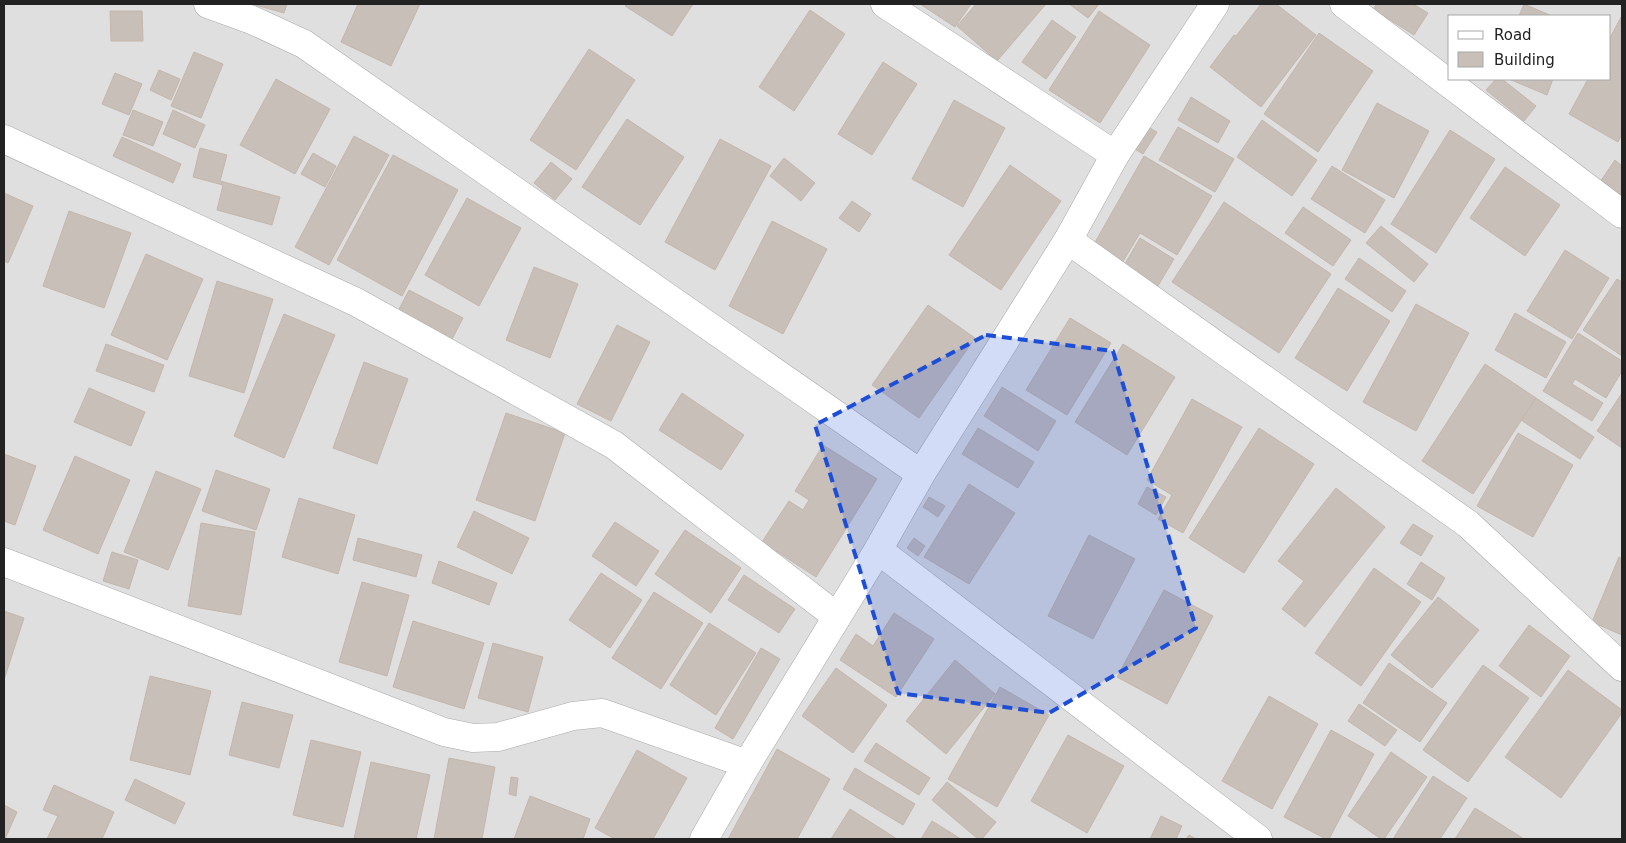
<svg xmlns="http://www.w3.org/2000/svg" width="1626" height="843" font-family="'DejaVu Sans',sans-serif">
	<rect width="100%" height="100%" fill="#f2efe9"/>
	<path fill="#e0dfdf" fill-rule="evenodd" d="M4 4H1622V839H4ZM1450 16H1610V79H1450Z"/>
	<g fill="#c7bfb8" stroke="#c4b6ab">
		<polygon points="252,4 287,4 284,13"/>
		<polygon points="358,4 420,4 391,66 341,42"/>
		<polygon points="627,4 693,4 672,36 625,6"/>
		<polygon points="920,4 971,4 955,27"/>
		<polygon points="976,4 1046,4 997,61 957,26"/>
		<polygon points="1069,4 1099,4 1088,18"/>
		<polygon points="1261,4 1276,4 1316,35 1261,107 1210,67 1234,35 1236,36"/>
		<polygon points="1377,4 1413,4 1428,13 1414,35 1373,9"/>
		<polygon points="1524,4 1552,16 1519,16"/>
		<polygon points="810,10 845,34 794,111 759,87"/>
		<polygon points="110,11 142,11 143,41 111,41"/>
		<polygon points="1099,11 1150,45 1100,123 1049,90"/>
		<polygon points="1621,17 1622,134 1618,142 1569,114 1588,79 1610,79 1610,38"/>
		<polygon points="1052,20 1076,37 1046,79 1022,62"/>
		<polygon points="1319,33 1373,71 1318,152 1264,114"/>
		<polygon points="589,49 635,80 576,170 530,140"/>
		<polygon points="194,52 223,64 201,118 171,106"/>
		<polygon points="883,62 917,84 872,155 838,134"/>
		<polygon points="159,70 180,79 171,100 150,90"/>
		<polygon points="115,73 142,84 129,115 102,104"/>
		<polygon points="276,79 330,109 295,174 240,145"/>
		<polygon points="1496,79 1502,79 1536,106 1524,121 1486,90"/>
		<polygon points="1509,79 1553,79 1547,95"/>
		<polygon points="1191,97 1230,121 1218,143 1178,120"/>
		<polygon points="954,100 1005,128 963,207 912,179"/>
		<polygon points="1377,103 1429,131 1394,198 1342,170"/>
		<polygon points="133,110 163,122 153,146 123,135"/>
		<polygon points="173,110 205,125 195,148 163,134"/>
		<polygon points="627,119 684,157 640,225 582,187"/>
		<polygon points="1262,120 1317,160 1292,196 1237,157"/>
		<polygon points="1148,127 1157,132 1143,154 1135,149"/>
		<polygon points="1178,127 1234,159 1215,192 1159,160"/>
		<polygon points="1450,130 1495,159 1436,253 1391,224"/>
		<polygon points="354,136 389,155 329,265 295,247"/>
		<polygon points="122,137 181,164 173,183 113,156"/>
		<polygon points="720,139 771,166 715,270 665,242"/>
		<polygon points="200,148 227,155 220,181 280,197 272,225 217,210 223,185 193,177"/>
		<polygon points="313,153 336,166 325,187 301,174"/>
		<polygon points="393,155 458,190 402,296 337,260"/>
		<polygon points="1144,156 1212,196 1177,255 1140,233 1118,270 1089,253"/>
		<polygon points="784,158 815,183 801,201 770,176"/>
		<polygon points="1615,160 1622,166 1622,198 1600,182"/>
		<polygon points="551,162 572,179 555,200 534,183"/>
		<polygon points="1010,165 1061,201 1001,290 949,255"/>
		<polygon points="1332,166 1385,200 1365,233 1311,199"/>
		<polygon points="1505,167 1560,205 1525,256 1470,218"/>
		<polygon points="4,193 33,206 8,263 4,261"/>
		<polygon points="467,198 521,228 479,306 425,275"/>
		<polygon points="852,201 871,214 859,232 839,218"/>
		<polygon points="1224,202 1331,274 1279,353 1172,282"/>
		<polygon points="1303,207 1351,240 1333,266 1285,233"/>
		<polygon points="69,211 131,233 104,308 43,286"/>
		<polygon points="772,221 827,249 783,334 729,306"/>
		<polygon points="1381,226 1428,264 1414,282 1366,243"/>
		<polygon points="1140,238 1174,259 1153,294 1119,274"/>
		<polygon points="1565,250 1609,278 1572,339 1527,311"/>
		<polygon points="146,254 203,279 167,360 111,335"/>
		<polygon points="1359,258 1406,291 1392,312 1345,279"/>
		<polygon points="534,267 578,284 550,358 506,340"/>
		<polygon points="1617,279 1622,282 1622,356 1583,330"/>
		<polygon points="217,281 273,299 244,393 189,376"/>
		<polygon points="1338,288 1390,321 1347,391 1295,358"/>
		<polygon points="409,290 463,318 450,343 396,315"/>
		<polygon points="1416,304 1469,333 1416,431 1363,402"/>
		<polygon points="928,305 975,338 919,418 872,385"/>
		<polygon points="1515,313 1566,342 1546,378 1495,350"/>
		<polygon points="284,314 335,335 284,458 234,436"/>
		<polygon points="1070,318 1111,343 1067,415 1026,390"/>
		<polygon points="617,325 650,342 611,421 577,404"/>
		<polygon points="1578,333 1622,361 1622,371 1606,398 1575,379 1572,384 1603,403 1592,421 1543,391"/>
		<polygon points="106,344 164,365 154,392 96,371"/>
		<polygon points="1123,344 1175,377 1127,455 1075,422"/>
		<polygon points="364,362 408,379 377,464 333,448"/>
		<polygon points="1485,364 1536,398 1473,494 1422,461"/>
		<polygon points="1002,387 1056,421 1038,451 984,416"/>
		<polygon points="89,388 145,412 131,446 74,422"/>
		<polygon points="682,393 744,435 721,470 659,430"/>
		<polygon points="1622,393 1622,448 1597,431"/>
		<polygon points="1536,398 1594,437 1580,459 1521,420"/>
		<polygon points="1192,399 1242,427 1183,533 1158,519 1172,495 1147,480"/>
		<polygon points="506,413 565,433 535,521 476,500"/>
		<polygon points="978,428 1034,462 1018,488 962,454"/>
		<polygon points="1259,428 1314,464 1244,573 1189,538"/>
		<polygon points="1518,433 1573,465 1533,537 1477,506"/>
		<polygon points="823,445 877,479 816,577 762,542 789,501 803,510 809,500 795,491"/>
		<polygon points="4,454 36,466 15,525 4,521"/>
		<polygon points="75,456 130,480 98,554 43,530"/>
		<polygon points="216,470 270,489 256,530 202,511"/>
		<polygon points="156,471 201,489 168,570 124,552"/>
		<polygon points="969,484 1015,513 969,584 924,557"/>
		<polygon points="1147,487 1166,497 1156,515 1138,504"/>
		<polygon points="1336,488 1385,527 1305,627 1282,609 1304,581 1278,561"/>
		<polygon points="929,497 945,506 938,517 923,507"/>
		<polygon points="299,498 355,515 338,574 282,557"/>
		<polygon points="474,511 529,538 512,574 457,547"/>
		<polygon points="615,522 659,551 636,586 592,556"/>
		<polygon points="201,523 255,532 241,615 188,606"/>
		<polygon points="1413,524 1433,536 1421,556 1400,543"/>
		<polygon points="685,530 741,568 711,613 655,574"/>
		<polygon points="1089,535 1135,559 1093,639 1048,616"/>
		<polygon points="358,538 422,555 416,577 353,560"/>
		<polygon points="914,538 925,546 918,556 907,548"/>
		<polygon points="112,552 138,560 129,589 103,581"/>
		<polygon points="1619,557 1622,559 1622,635 1592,622"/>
		<polygon points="439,561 497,583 489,605 432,583"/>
		<polygon points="1421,562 1445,578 1432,600 1407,584"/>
		<polygon points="1374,568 1421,602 1361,686 1315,653"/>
		<polygon points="601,573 642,600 610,648 569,620"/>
		<polygon points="744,575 795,609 779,633 728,600"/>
		<polygon points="362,582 409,595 387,676 339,662"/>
		<polygon points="1164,590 1213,616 1167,704 1117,677"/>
		<polygon points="654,592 703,623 661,689 612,658"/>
		<polygon points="1438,597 1479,630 1432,688 1391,655"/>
		<polygon points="4,611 24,618 4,680"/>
		<polygon points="894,613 934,639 896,697 840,660 856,634 873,646"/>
		<polygon points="413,621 484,643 464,709 393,687"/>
		<polygon points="709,623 756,653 716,715 670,685"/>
		<polygon points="1529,625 1570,656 1541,697 1499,666"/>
		<polygon points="493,643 543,657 528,712 478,698"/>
		<polygon points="761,648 780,659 733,739 715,728"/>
		<polygon points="955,660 995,694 946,754 906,721"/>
		<polygon points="1389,663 1447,703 1420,742 1363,703"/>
		<polygon points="1483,665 1529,698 1468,782 1423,750"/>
		<polygon points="836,668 887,705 853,753 802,716"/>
		<polygon points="1568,670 1622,710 1622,713 1561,798 1505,757"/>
		<polygon points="150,676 211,691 190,775 130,760"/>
		<polygon points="1000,687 1049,715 997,807 948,779"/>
		<polygon points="1269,696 1318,724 1272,809 1222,781"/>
		<polygon points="242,702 293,715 279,768 229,755"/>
		<polygon points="1359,704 1397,730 1385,746 1348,721"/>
		<polygon points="1331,730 1374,754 1329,839 1326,839 1284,817"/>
		<polygon points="1068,735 1124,766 1087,833 1031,801"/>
		<polygon points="311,740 361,752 343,827 293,815"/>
		<polygon points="876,743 930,778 919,795 864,761"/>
		<polygon points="777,749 830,779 797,839 728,839"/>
		<polygon points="637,750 687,778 653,839 615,839 595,828"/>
		<polygon points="1391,752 1427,777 1384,839 1381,839 1348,816"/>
		<polygon points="449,758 495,767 482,839 434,839"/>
		<polygon points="371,762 430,775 416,839 354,839"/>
		<polygon points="855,768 915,804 903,825 843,789"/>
		<polygon points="1433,776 1467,798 1440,839 1393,839"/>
		<polygon points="511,777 518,778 516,796 509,794"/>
		<polygon points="135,779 185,803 175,824 125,800"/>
		<polygon points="947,782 996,822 982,839 978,839 932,800"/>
		<polygon points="54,785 114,812 102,839 47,839 58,816 43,810"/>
		<polygon points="530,796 590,819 583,839 514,839"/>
		<polygon points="4,805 17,812 5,839 4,839"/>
		<polygon points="1475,808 1524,839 1455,839"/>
		<polygon points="850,809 897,839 831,839"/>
		<polygon points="1161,816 1182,826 1176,839 1150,839"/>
		<polygon points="932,821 961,839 921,839"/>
		<polygon points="1189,835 1196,839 1186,839"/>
	</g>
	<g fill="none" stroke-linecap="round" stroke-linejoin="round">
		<g stroke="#a9a9a9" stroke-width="29">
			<g id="street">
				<polyline points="208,4 252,20 304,44 921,474"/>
				<polyline points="885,4 1115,155"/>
				<polyline points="1344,4 1622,214"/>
				<polyline points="4,139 356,302 614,445 836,616"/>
				<polyline points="1068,240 1468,524 1622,667"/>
				<polyline points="878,550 1258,839"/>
				<polyline points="4,562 444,732 473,738 498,737 573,716 602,713 747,764"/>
				<polyline points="704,839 747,764 878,550 921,474 1068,240 1115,155 1215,4"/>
			</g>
		</g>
		<use href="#street" stroke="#fff" stroke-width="28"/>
	</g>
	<path fill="#1d4ed8" fill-opacity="0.2" stroke="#1d4ed8" stroke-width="4" stroke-dasharray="10 6" stroke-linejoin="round" d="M986 335 1113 351 1196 628 1049 713 898 693 815 425Z"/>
	<rect width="1626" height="843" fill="none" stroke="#222222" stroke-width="10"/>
	<rect x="1448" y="15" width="162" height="65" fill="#ffffff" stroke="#a7a7a7"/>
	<rect x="1458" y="31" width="25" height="8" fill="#ffffff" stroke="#a7a7a7"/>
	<text x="1494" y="40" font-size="15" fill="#222222">Road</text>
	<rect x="1458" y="52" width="25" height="15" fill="#c7bfb8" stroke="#a7a7a7"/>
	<text x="1494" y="65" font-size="15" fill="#222222">Building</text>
</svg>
